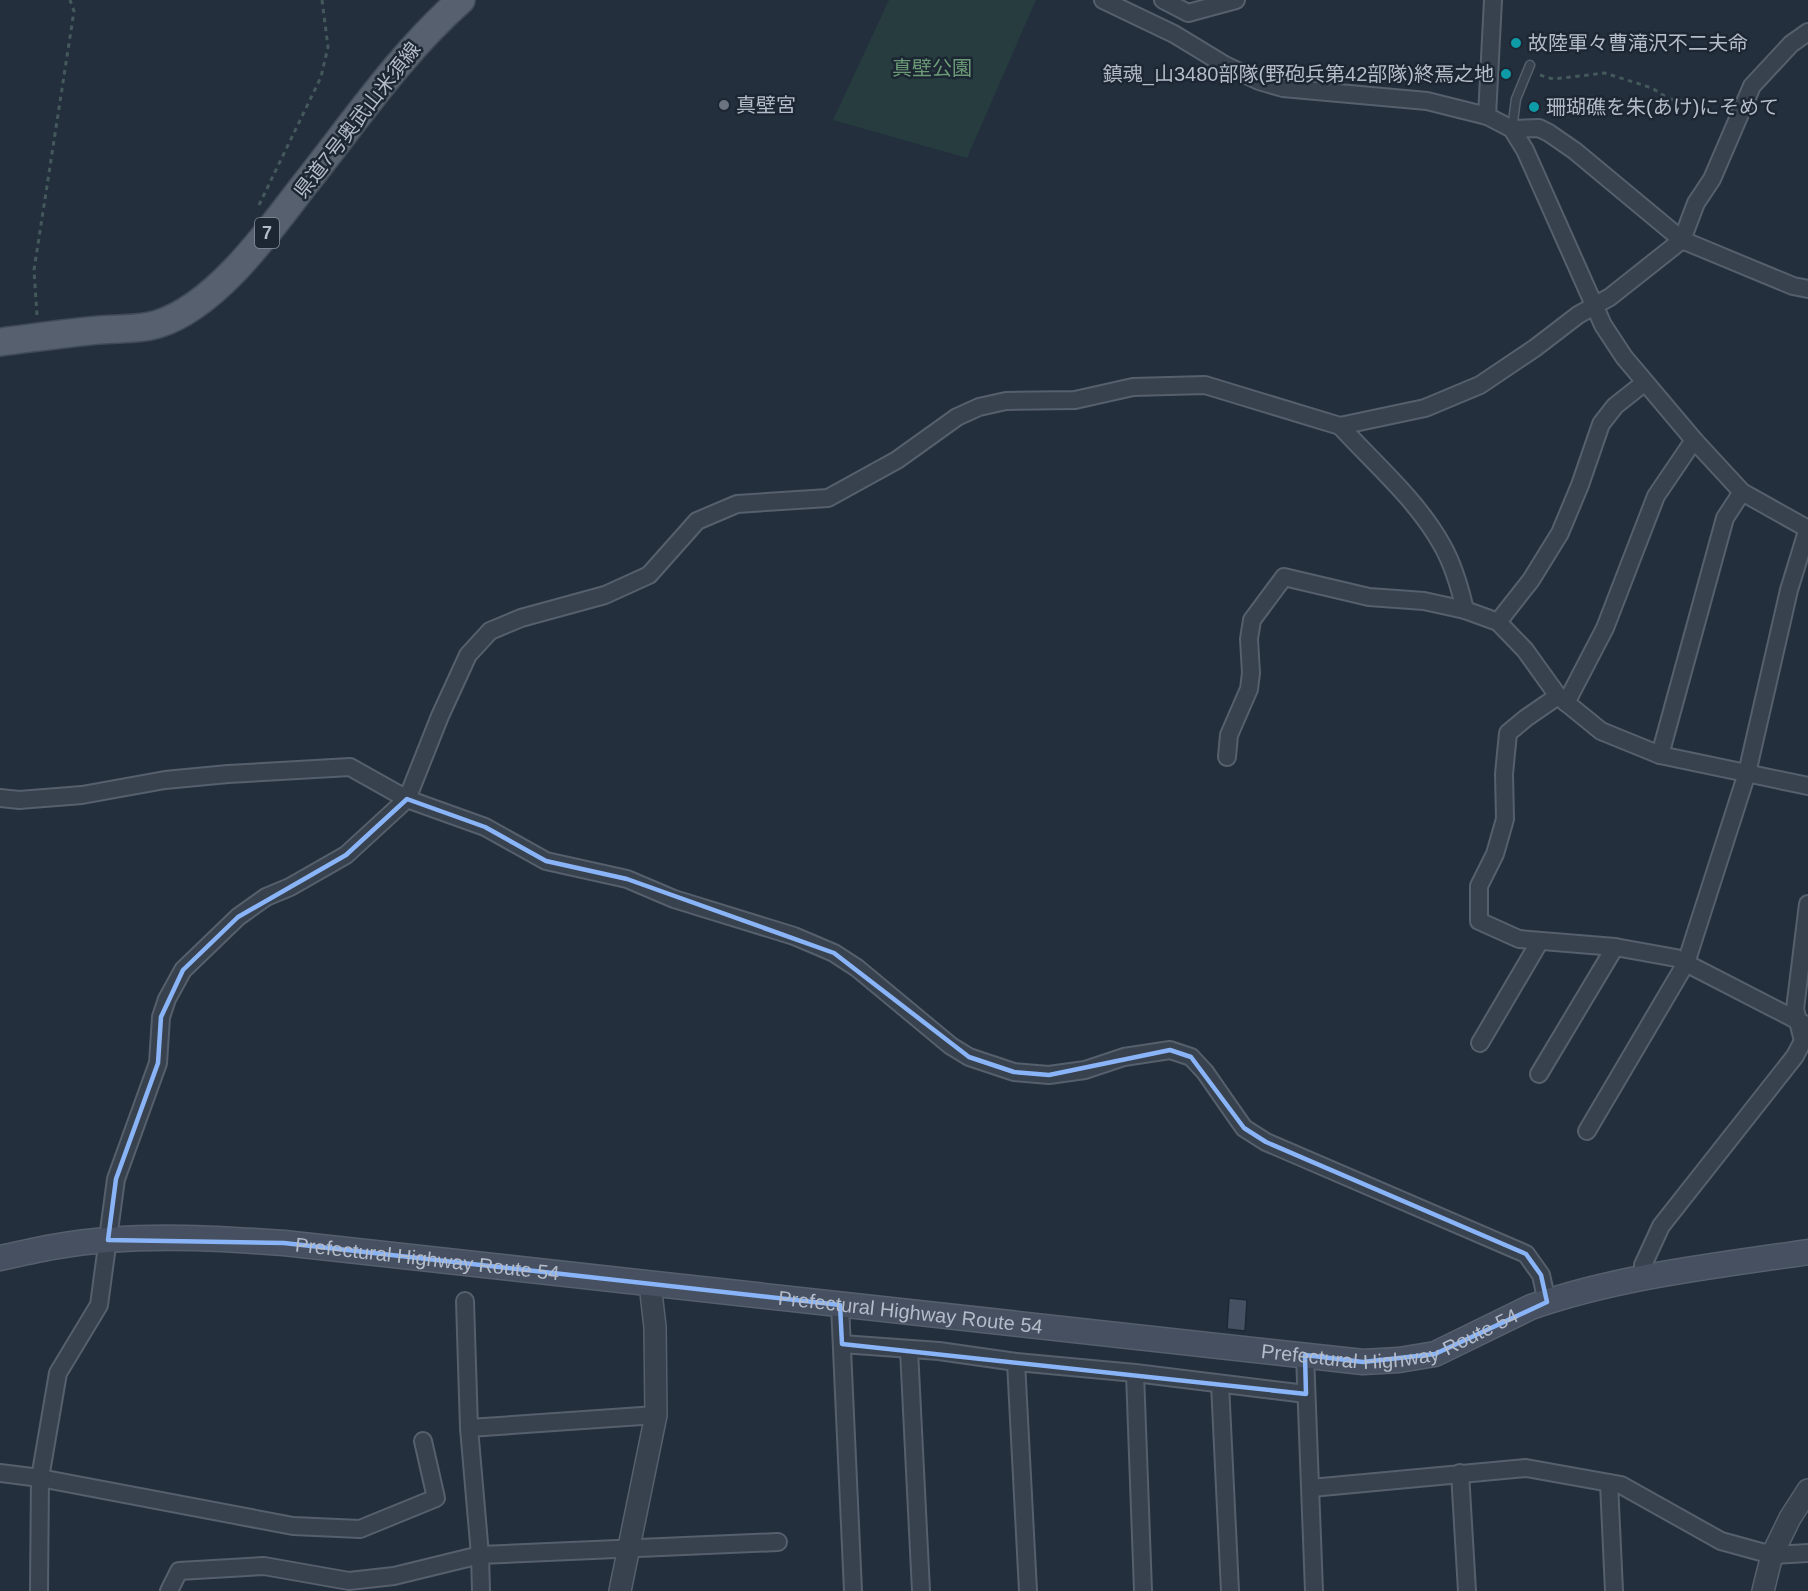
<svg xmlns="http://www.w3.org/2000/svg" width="1808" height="1591" font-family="Helvetica,'Noto Sans JP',sans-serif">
	<rect width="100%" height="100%" fill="#242f3e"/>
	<polygon fill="#263c3f" points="889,0 1036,0 967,158 833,120"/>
	<polygon fill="#455162" stroke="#1f2835" stroke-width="1.5" points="1229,1298 1247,1300 1245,1331 1227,1329"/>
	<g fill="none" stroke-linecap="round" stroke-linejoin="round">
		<g stroke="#565f6c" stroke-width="11">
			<polyline id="service" points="1512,129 1516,99 1530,65"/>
		</g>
		<g stroke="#565f6c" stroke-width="20">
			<g id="minor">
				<polyline points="1103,0 1174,34 1225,65 1259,81 1283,88 1427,101 1487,116 1512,129 1539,128 1549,133 1575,151 1682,240 1793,286 1808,289"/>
				<polyline points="1163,0 1188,13 1236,0"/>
				<polyline points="1487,116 1493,0"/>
				<polyline points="1512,129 1525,150 1603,325 1624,357 1694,440 1742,492 1808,529"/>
				<path d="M1340 426C1375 464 1417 500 1442 545 1454 566 1460 588 1465 610L1498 622 1525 650 1558 696 1526 718 1508 733 1504 774 1505 819 1495 854 1479 886V921L1519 939 1615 947 1676 958 1808 1026"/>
				<polyline points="1498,622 1531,580 1560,533 1580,485 1601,424 1615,406 1644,383"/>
				<polyline points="1558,696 1601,731 1660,755 1808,786"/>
				<polyline points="1566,703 1605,628 1656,496 1694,440"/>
				<polyline points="1660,755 1725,518 1742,492"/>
				<polyline points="1227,757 1229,735 1249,689 1251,673 1249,639 1252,620 1284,577 1369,597 1424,601 1465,610"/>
				<polyline points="0,798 19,800 82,795 165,780 228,774 350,767 407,799 485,827 546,861 627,879 674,899 794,936 834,953 857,968 951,1046 969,1057 1014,1072 1049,1075 1085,1070 1124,1057 1170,1050 1191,1057 1205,1072 1244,1128 1266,1142 1526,1254 1541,1275 1547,1302"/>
				<polyline points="1480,1043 1540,941"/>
				<polyline points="1539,1074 1615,947"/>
				<polyline points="1587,1131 1686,963 1747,773 1789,590 1808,528"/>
				<polyline points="1644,1278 1643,1265 1661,1226 1795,1056 1803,1041 1795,1009 1808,904"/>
				<polyline points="840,1305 853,1591"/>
				<polyline points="842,1344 939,1351 1016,1362 1135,1373 1306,1394"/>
				<polyline points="909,1350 921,1591"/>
				<polyline points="1305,1355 1314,1591"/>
				<polyline points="1016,1362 1028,1591"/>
				<polyline points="1135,1373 1143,1591"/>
				<polyline points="1220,1384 1230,1591"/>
				<polyline points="469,1428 656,1415"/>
				<polyline points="0,1473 40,1478 293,1526 360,1529 436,1498 423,1441"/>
				<polyline points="1460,1473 1467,1591"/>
				<polyline points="1609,1483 1614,1591"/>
				<polyline points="1311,1488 1526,1468 1621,1485 1721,1541 1772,1555 1808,1553"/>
				<polyline points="39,1591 40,1478 58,1373 99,1305 116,1179 158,1063 161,1017 167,999 183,970 238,917 266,897 290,887 346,855 407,799 440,716 468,655 490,631 521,618 605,595 649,575 697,521 737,504 828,498 897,460 957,417 979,407 1006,401 1075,400 1133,387 1205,385 1340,426 1425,408 1480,385 1535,348 1578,315 1610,297 1682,240 1696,203 1712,179 1752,86 1791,44 1808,32"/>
				<polyline points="169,1591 179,1571 264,1566 349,1581 394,1576 480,1555 469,1428 465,1301"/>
				<polyline points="481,1591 480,1555 778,1542"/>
			</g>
		</g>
		<g stroke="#565f6c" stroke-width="24">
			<g id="tertiary">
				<polyline points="620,1591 656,1415 655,1327 650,1284"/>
				<polyline points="1763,1591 1772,1555 1790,1518 1808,1490"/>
			</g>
		</g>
		<g stroke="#565f6c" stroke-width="27">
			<g id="secondary">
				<path id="s1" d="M0 1258C36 1250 72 1242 109 1240 167 1235 226 1239 284 1243L1363 1362 1399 1360 1435 1354 1531 1307C1620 1276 1715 1266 1808 1252"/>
			</g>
		</g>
		<g stroke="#414a57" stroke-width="30">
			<path id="primary" d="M0 342C33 338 66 333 100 330 119 328 140 330 158 324 216 306 269 231 305 184 355 121 401 53 461 0"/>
		</g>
		<g stroke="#44595c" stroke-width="3" stroke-dasharray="4.5 4.5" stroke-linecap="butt">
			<polyline points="1540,75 1553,79 1605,73 1652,88 1669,99 1689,102"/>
			<polyline points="259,205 321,77 328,47 322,0"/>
			<polyline points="37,315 34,270 74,11 70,0"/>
		</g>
		<use href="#service" stroke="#38414e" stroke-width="8"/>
		<use href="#minor" stroke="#38414e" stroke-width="16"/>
		<use href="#tertiary" stroke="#38414e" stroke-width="21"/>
		<use href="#secondary" stroke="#465061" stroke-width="24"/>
		<use href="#primary" stroke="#56606e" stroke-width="27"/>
	</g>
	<path fill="none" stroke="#8ab4f8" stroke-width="4.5" stroke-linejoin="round" d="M407 799 485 827 546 861 627 879 834 953 969 1057 1014 1072 1049 1075 1170 1050 1191 1057 1244 1128 1266 1142 1526 1254 1541 1275 1547 1302 1435 1354 1363 1362 1305 1355 1306 1394 842 1344 840 1305 284 1243 108 1240 116 1179 158 1063 161 1017 183 970 238 917 346 855Z"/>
	<g fill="#0f9aa8" stroke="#1d2633" stroke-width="2">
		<circle cx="1516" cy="43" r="6"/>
		<circle cx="1506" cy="74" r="6"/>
		<circle cx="1534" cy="107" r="6"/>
	</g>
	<circle fill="#6b7280" stroke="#1d2633" stroke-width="2" cx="724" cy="105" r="6"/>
	<g text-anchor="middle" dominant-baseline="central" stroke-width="5" stroke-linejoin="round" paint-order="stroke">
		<rect fill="#1d2633" stroke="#878f9c" stroke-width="1.5" x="255" y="218" width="24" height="30" rx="4.5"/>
		<g font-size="18" font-weight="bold" fill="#b4bcc9">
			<text x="267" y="233">7</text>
		</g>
		<g font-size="20" fill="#b4bcc9" stroke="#1d2633" text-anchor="start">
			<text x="1528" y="43">故陸軍々曹滝沢不二夫命</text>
			<text x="1494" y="74" text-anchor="end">鎮魂_山3480部隊(野砲兵第42部隊)終焉之地</text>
			<text x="736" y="105">真壁宮</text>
			<text x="1546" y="107">珊瑚礁を朱(あけ)にそめて</text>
		</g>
		<g font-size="20" fill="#6b9a76" stroke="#1d2633">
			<text x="932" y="68">真壁公園</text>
		</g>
		<g font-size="20" fill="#b4bcc9" stroke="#1d2633">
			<text transform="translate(357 120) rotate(-52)">県道7号奥武山米須線</text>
			<text stroke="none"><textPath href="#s1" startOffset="430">Prefectural Highway Route 54</textPath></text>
			<text stroke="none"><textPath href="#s1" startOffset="916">Prefectural Highway Route 54</textPath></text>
			<text stroke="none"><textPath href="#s1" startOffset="1402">Prefectural Highway Route 54</textPath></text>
		</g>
	</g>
</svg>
